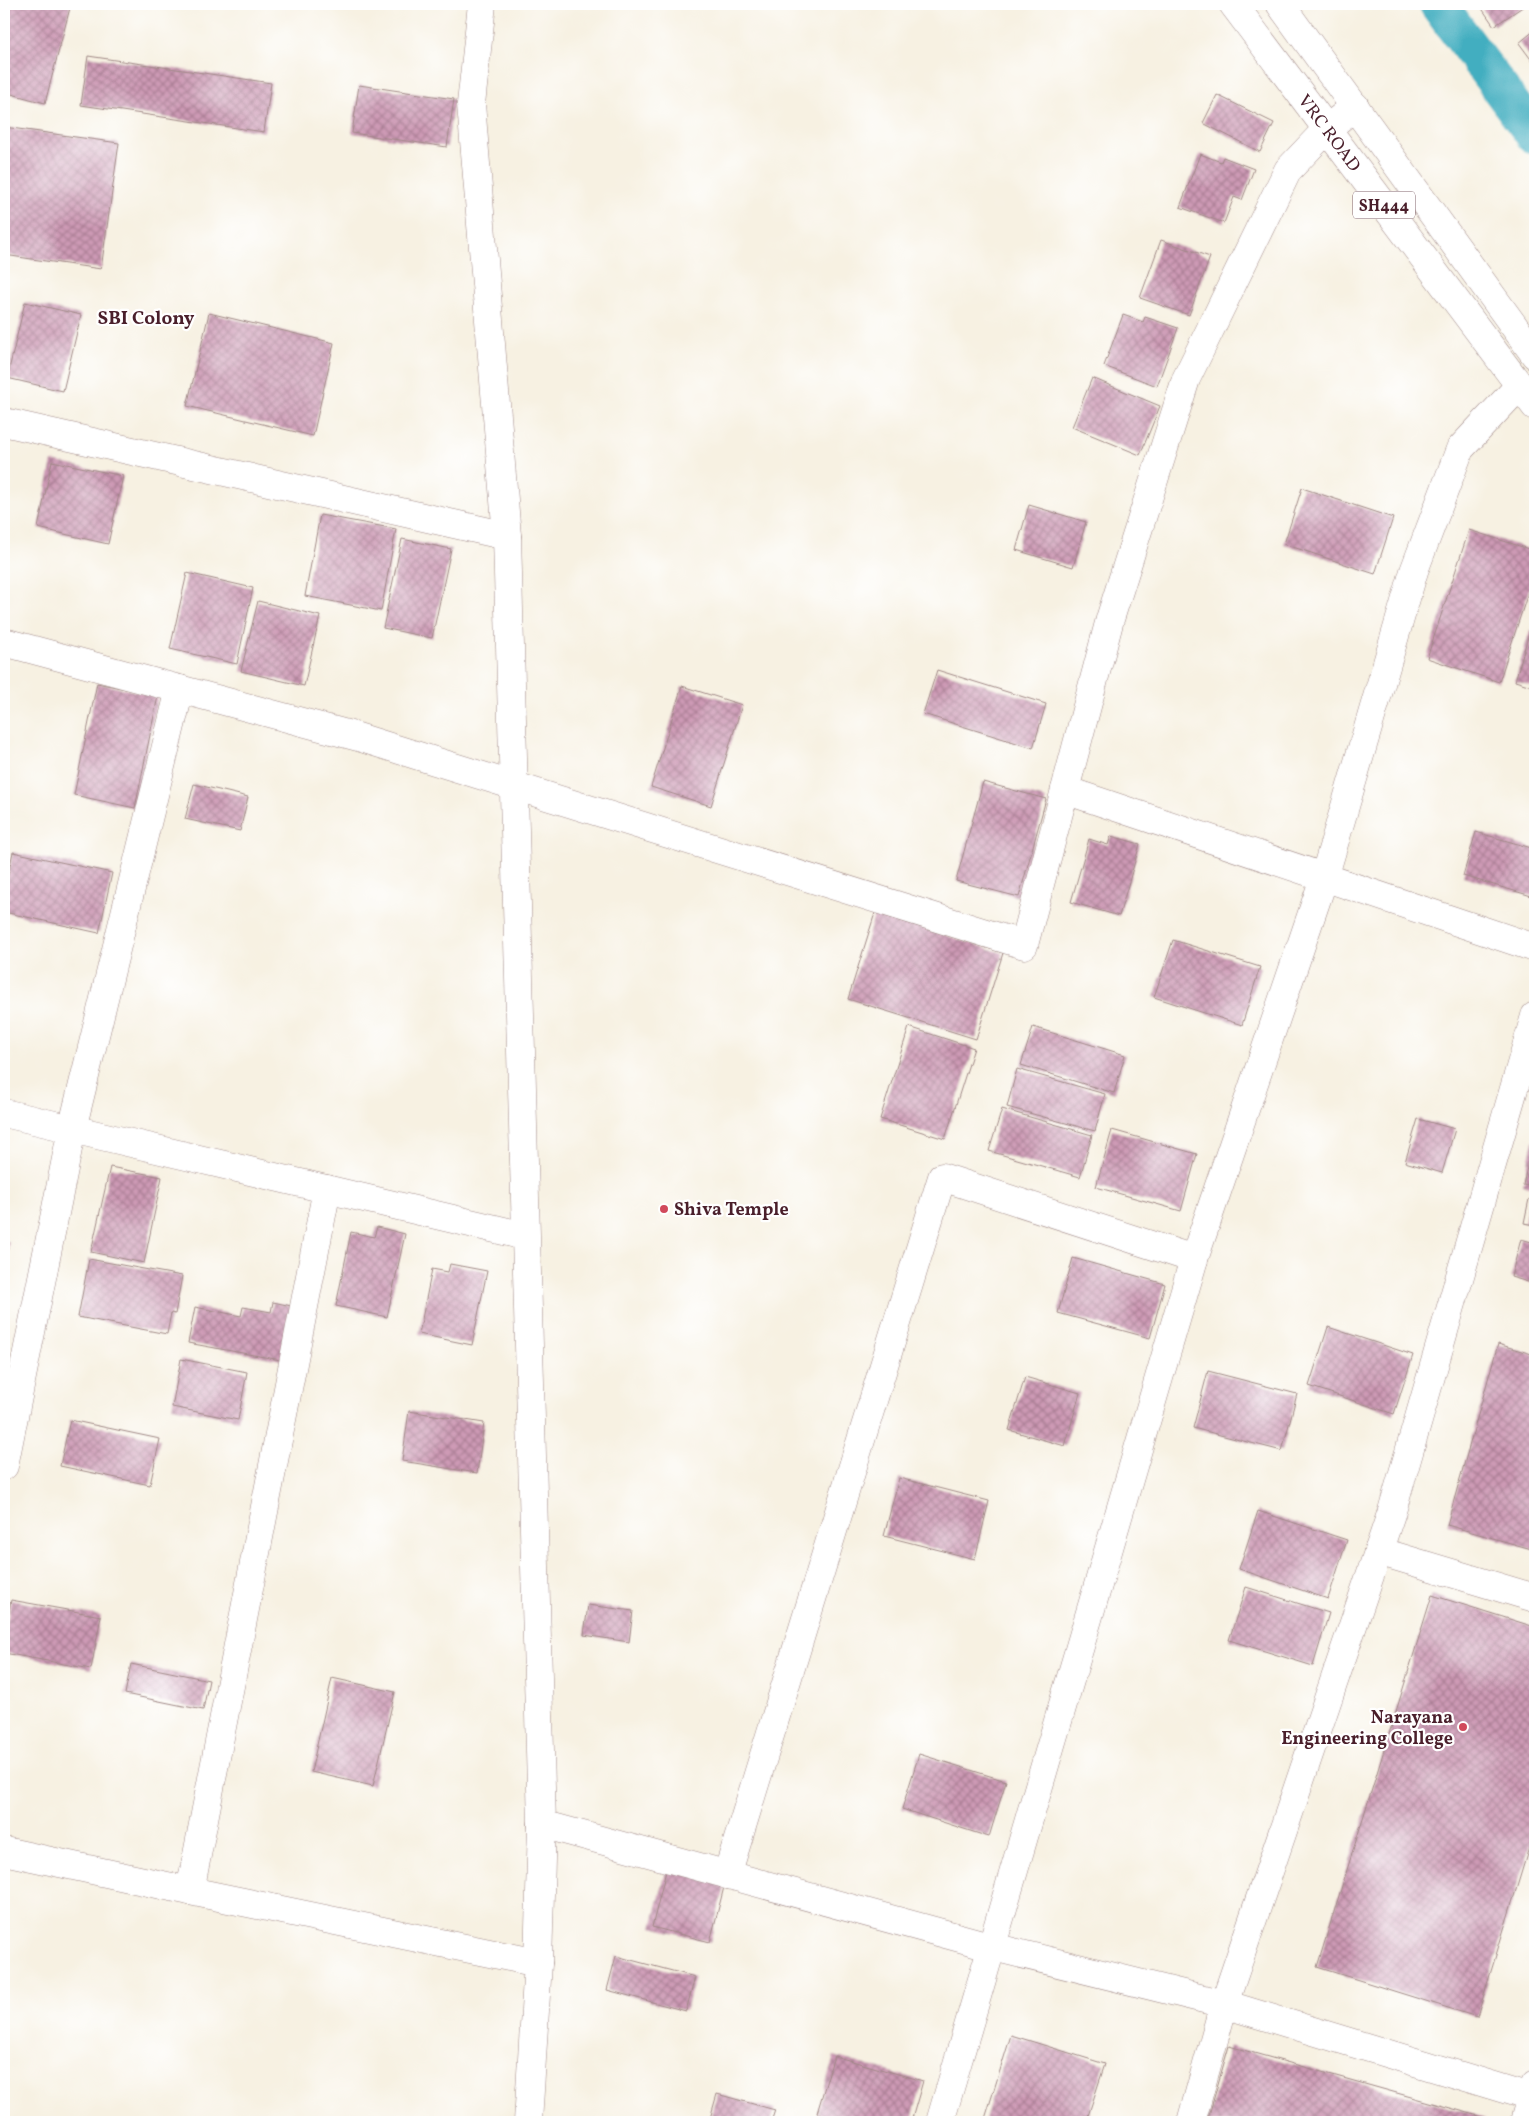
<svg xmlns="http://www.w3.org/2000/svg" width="1539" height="2126" font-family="Vollkorn,serif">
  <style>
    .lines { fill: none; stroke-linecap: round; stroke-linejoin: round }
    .canal { stroke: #42aec0; stroke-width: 38 }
    .building { fill: url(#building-cross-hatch) }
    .street-casing { stroke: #a08886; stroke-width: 29 }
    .secondary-casing { stroke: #a08886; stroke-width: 29 }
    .primary-casing { stroke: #a08886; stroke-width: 29 }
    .street { stroke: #fff; stroke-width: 28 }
    .secondary { stroke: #fff; stroke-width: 28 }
    .primary { stroke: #fff; stroke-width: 28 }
    .poi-dot { fill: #d1495b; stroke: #fff; stroke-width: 2 }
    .labels { text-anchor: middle; stroke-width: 4.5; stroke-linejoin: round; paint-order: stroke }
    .shield { fill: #fff; stroke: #80626b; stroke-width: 1 }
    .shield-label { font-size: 16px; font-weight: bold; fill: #4a1f2b }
    .street-label { font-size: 18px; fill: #4a1f2b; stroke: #fff }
    .poi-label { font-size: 18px; font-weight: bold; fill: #4a1f2b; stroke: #fff; text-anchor: start }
    .neighbourhood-label { font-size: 19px; font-weight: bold; fill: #4a1f2b; stroke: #fff }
  </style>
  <defs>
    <pattern id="building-cross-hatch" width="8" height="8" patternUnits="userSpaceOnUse" patternTransform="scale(1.25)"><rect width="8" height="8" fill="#cd9ab5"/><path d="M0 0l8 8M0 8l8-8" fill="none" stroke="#a87d93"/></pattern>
  </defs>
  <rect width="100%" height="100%" fill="#fff"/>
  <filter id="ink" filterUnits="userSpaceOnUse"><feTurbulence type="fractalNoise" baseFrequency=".02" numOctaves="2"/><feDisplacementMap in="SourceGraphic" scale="10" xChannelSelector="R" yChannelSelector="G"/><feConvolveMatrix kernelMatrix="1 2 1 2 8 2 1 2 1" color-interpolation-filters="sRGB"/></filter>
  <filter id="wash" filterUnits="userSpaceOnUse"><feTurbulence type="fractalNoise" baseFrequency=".0096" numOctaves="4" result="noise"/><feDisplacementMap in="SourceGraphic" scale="20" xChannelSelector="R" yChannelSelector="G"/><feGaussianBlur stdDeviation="1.12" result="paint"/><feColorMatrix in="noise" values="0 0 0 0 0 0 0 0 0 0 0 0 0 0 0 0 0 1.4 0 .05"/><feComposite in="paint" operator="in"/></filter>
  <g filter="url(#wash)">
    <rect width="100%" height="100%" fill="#f7f1e2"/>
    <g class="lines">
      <polyline class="canal" points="1438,4 1535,136"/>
    </g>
    <g id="blocks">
      <g class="building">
        <polygon points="4,4 71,4 45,103 4,92"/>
        <polygon points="1485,4 1527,4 1494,26 1481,7"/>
        <polygon points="1535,30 1535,60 1533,62 1519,43"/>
        <polygon points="88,56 271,83 264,132 81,105"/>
        <polygon points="359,85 454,99 447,147 352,133"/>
        <polygon points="1217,95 1274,123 1260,152 1203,123"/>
        <polygon points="4,127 119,143 101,269 4,255"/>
        <polygon points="1200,154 1221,162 1223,157 1254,169 1242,200 1234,197 1224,223 1180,207"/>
        <polygon points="1161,240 1210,257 1189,315 1140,298"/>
        <polygon points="25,302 81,315 63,391 7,378"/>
        <polygon points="209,313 334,343 313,436 187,406"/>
        <polygon points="1123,315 1143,322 1145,317 1178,328 1157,386 1104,366"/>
        <polygon points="1092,378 1160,406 1140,455 1072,427"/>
        <polygon points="52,461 123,476 108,544 38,528"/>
        <polygon points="1302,488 1393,518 1375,574 1284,544"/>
        <polygon points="1029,505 1086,522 1073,567 1016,550"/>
        <polygon points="320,515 396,529 381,611 305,596"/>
        <polygon points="1469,530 1535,551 1535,571 1499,682 1427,658"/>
        <polygon points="402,539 451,549 432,638 383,628"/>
        <polygon points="187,573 253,588 237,664 170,649"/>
        <polygon points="258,601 320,616 304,686 241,671"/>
        <polygon points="1530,630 1535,631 1535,687 1515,681"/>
        <polygon points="937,670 1046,704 1033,748 923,714"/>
        <polygon points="97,683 158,696 135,808 74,795"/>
        <polygon points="682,686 742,705 711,806 651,787"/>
        <polygon points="983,782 1046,799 1019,897 956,881"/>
        <polygon points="194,784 248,797 240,831 185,819"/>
        <polygon points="1476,832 1535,849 1535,897 1463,876"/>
        <polygon points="1111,836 1140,844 1119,916 1071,902 1089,839 1108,845"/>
        <polygon points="13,852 112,873 99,933 4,912 4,893"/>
        <polygon points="875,913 1003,953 976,1039 848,999"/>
        <polygon points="1173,940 1260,967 1242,1025 1154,997"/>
        <polygon points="909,1027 974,1048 945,1139 880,1119"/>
        <polygon points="1033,1027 1125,1055 1114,1093 1021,1065"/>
        <polygon points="1017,1069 1105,1094 1095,1131 1007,1107"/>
        <polygon points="1002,1109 1092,1135 1080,1177 989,1151"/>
        <polygon points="1418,1119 1455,1129 1442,1173 1405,1162"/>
        <polygon points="1112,1130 1197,1154 1181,1211 1096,1187"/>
        <polygon points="1533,1141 1535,1141 1535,1187 1523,1185"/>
        <polygon points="110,1167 162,1177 144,1263 91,1252"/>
        <polygon points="1529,1199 1535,1201 1535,1225 1524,1223"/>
        <polygon points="377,1227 405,1234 387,1317 336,1306 351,1232 374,1237"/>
        <polygon points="1521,1239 1535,1243 1535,1284 1511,1277"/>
        <polygon points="4,1241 9,1242 5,1264 4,1263"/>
        <polygon points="1073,1258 1165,1284 1150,1338 1058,1313"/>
        <polygon points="89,1259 182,1276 175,1314 171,1313 167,1334 78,1317"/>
        <polygon points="450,1264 487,1271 472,1345 419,1334 432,1269 448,1272"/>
        <polygon points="273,1302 296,1307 286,1361 188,1343 195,1307 241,1316 243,1307 271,1312"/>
        <polygon points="1328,1327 1413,1355 1394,1414 1309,1386"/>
        <polygon points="1498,1344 1535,1355 1535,1550 1447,1525"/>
        <polygon points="181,1359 247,1372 238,1420 172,1407"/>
        <polygon points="1208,1371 1297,1394 1282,1451 1193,1428"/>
        <polygon points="1025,1377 1080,1393 1065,1446 1009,1430"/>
        <polygon points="409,1411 484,1423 477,1473 402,1461"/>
        <polygon points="70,1420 160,1439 150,1485 60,1466"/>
        <polygon points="899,1478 989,1501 975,1559 884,1536"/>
        <polygon points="1258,1511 1347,1540 1328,1599 1239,1569"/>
        <polygon points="1246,1587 1329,1613 1313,1666 1229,1640"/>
        <polygon points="1432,1595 1535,1627 1535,1828 1477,2017 1317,1967"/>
        <polygon points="11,1600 101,1616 91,1669 4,1653 4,1638"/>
        <polygon points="588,1605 633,1611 629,1642 584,1635"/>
        <polygon points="131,1664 209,1680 203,1710 125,1694"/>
        <polygon points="332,1678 395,1692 373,1786 311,1772"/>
        <polygon points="919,1754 1006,1781 989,1837 902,1809"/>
        <polygon points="667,1867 725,1883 710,1942 652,1927"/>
        <polygon points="616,1956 695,1977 686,2011 607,1990"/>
        <polygon points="1011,2035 1105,2064 1086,2122 984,2122"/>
        <polygon points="1229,2046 1486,2118 1485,2122 1207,2122"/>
        <polygon points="834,2056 923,2081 911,2122 849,2122 817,2113"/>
        <polygon points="717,2094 775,2110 771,2122 709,2122"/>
      </g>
    </g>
  </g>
  <g filter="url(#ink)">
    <use href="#blocks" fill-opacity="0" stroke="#a08886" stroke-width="1"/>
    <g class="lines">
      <defs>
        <g id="street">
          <polyline points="4,422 507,536"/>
          <polyline points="4,642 358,737 1024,945 1110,619 1186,379 1288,170 1327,129 1355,106"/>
          <polyline points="1065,790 1535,948"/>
          <polyline points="4,1113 525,1236"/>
          <polyline points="4,1466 72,1129 180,689"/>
          <polyline points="1378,1551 1535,1598"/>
          <polyline points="542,1824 993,1947 1224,2004 1392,1511 1535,1016"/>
          <polyline points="4,1851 190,1891 538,1963"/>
          <polyline points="727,1875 942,1177 1194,1259"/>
          <polyline points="190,1891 327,1189"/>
          <polyline points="940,2122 1194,1259 1324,878 1414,571 1460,449 1520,385"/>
          <polyline points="1191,2122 1224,2004 1531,2097 1535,2085"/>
          <polyline points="1524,2122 1531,2097"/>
        </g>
        <polyline id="secondary" points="482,4 471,104 507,536 542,1824 538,1963 528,2122"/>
        <g id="primary">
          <path id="s1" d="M1233 4 1535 406"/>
          <polyline points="1280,4 1535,355"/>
        </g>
      </defs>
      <use href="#street" class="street-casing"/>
      <use href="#secondary" class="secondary-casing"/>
      <use href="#primary" class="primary-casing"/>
      <use href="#street" class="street"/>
      <use href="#secondary" class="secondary"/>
      <use href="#primary" class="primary"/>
    </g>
  </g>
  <g class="poi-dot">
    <circle cx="664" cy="1209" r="5"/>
    <circle cx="1463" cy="1727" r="5"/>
  </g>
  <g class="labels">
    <rect class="shield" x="1353" y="191.5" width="62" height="27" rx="4"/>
    <g class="shield-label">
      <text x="1384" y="211">SH444</text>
    </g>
    <g class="street-label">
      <text dy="6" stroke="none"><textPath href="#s1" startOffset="161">VRC ROAD</textPath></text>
    </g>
    <g class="poi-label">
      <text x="674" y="1215">Shiva Temple</text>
      <text x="1453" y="1723" text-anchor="end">Narayana<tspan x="1453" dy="21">Engineering College</tspan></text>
    </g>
    <g class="neighbourhood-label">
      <text x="146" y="324">SBI Colony</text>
    </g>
  </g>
  <rect width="1539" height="2126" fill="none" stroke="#fff" stroke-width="20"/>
</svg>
